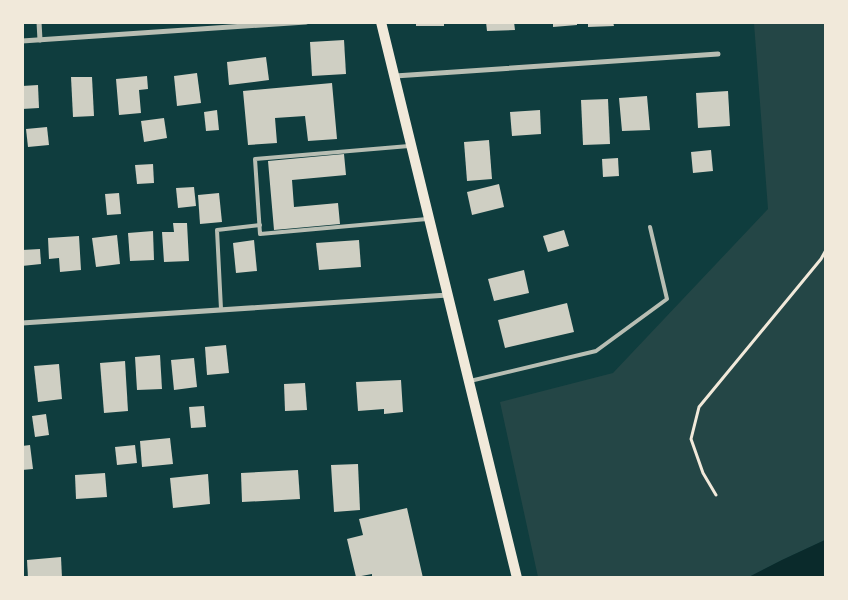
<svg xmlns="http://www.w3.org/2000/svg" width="848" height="600" font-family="'Roboto Condensed',sans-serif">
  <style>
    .green { fill: #244646 }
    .water { fill: #0a2a2b }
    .building { fill: #cfcfc3 }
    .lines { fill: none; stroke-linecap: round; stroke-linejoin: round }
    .path { stroke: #f1e9da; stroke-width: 3 }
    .service { stroke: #b8beb3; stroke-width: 4 }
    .minor { stroke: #b8beb3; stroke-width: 5 }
    .secondary { stroke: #f1e9da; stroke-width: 10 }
  </style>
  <rect width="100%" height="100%" fill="#0f3d3e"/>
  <polygon class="green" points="754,23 825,23 825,540 782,560 749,577 538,577 500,402 613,373 768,209"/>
  <polygon class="water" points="825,540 825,577 749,577 782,560"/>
  <g class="building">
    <rect x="416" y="22" width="28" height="4"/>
    <polygon points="486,22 514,22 515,30 487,31"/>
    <polygon points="553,22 577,22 577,25 553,27"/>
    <polygon points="588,22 613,22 614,26 588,27"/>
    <polygon points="344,40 346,74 312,76 310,42"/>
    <polygon points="266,57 269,80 229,85 227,62"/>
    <polygon points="197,73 201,103 177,106 174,76"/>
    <polygon points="147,76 148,89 139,90 141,113 119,115 116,79"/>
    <polygon points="71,77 92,77 94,116 73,117"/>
    <polygon points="332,83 337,139 308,141 305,116 275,118 277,143 248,145 243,91"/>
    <polygon points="38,85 39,108 22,109 22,86"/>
    <polygon points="728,91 730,126 698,128 696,93"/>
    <polygon points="647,96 650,130 622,131 619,98"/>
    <polygon points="608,99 610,144 583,145 581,100"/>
    <polygon points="217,110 219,130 206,131 204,112"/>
    <polygon points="540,110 541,134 512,136 510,112"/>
    <polygon points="164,118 167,138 144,142 141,121"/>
    <polygon points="47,127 49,145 28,147 26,129"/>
    <polygon points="489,140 492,179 467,181 464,142"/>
    <polygon points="711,150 713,171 693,173 691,152"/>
    <polygon points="344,154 346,175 292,180 294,207 338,203 340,224 274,230 268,161"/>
    <polygon points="618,158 619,176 603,177 602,159"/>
    <polygon points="153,164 154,183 137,184 135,165"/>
    <polygon points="499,184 504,207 472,215 467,192"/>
    <polygon points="194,187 196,206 178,208 176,188"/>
    <polygon points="119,193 121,214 107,215 105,194"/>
    <polygon points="219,193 222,222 200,224 198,195"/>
    <polygon points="173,223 187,223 189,261 164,262 162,232 174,232"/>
    <polygon points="564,230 569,246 548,252 543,236"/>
    <polygon points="153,231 154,260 130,261 128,233"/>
    <polygon points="117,235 120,264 96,267 92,238"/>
    <polygon points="79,236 81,270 60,272 59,258 49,259 48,238"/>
    <polygon points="254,240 257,271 236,273 233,243"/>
    <polygon points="359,240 361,267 319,270 316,243"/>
    <polygon points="40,249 41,264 22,266 22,250"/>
    <polygon points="524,270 529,293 494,301 488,279"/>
    <polygon points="567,303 574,332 505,348 498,320"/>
    <polygon points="226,345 229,373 207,375 205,347"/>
    <polygon points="160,355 162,389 137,390 135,357"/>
    <polygon points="194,358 197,387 174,390 171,360"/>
    <polygon points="125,361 128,411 104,413 100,363"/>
    <polygon points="59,364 62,399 38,402 34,366"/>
    <polygon points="401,380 403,412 384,414 384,409 358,411 356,382"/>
    <polygon points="305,383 307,410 285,411 284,384"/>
    <polygon points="204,406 206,427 191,428 189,407"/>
    <polygon points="46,414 49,435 35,437 32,416"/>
    <polygon points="170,438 173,464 142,467 140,441"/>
    <polygon points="30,445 33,469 22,470 22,446"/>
    <polygon points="135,445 137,463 117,465 115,447"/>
    <polygon points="358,464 360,510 334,512 331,465"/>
    <polygon points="298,470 300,499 242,502 241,473"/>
    <polygon points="105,473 107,497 76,499 75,475"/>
    <polygon points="208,474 210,504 173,508 170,478"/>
    <polygon points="407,508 423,578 372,578 372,574 356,577 347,539 363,535 359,519"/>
    <polygon points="61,557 62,578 28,578 27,560"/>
  </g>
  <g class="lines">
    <polyline class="path" points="716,495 703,473 691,439 699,407 821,259 826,250"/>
    <g class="service">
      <polyline points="409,146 255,159 260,234 427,219"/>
      <polyline points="221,309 217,230 260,225"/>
      <polyline points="470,381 596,351 667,299 650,227"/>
    </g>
    <g class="minor">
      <polyline points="39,22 40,40"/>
      <polyline points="22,41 306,22"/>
      <polyline points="395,76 718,54"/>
      <polyline points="22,323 448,295"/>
    </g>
    <polyline class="secondary" points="381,22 517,578"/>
  </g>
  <rect width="848" height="600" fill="none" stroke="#f1e9da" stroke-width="48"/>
</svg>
